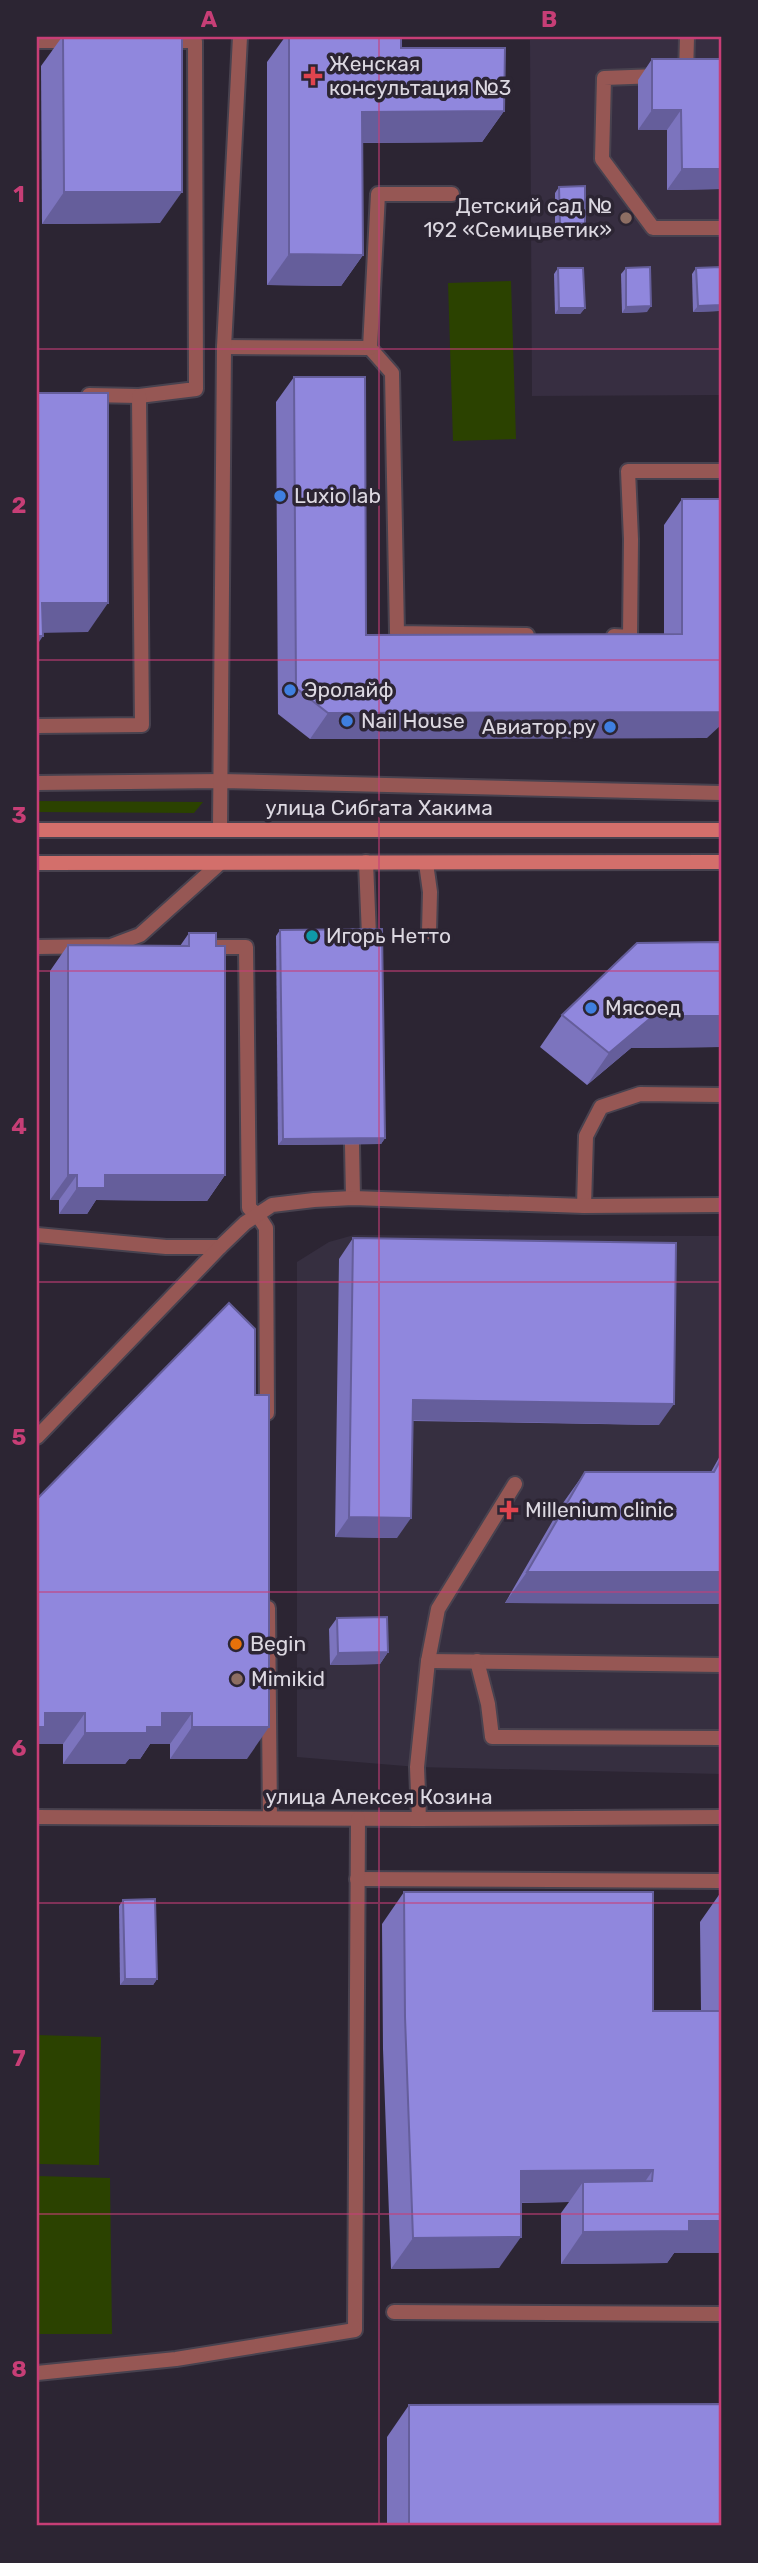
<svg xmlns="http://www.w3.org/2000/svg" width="758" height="2563" font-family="Rubik,sans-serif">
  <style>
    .built { fill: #372e41 }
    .medical { fill: #362f40 }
    .green { fill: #2b4200 }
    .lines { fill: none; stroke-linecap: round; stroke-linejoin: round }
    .lane-casing { stroke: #48424f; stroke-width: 18 }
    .street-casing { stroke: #48424f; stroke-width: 18 }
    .secondary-casing { stroke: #48424f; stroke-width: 18 }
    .lane { stroke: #965754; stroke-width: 14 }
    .street { stroke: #965754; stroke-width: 14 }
    .secondary { stroke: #d36f6b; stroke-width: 14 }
    .wall { fill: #7c74be }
    .shaded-wall { fill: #655e9b }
    .building { fill: #9087dd; stroke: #655e9b; stroke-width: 2 }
    .grid { fill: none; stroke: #c73e76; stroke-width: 2; stroke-opacity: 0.55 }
    .health-dot { fill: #e0444e; stroke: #2c2533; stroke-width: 2.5 }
    .education-dot { fill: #8d6e63; stroke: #2c2533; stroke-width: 2.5 }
    .shop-dot { fill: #3f7fe0; stroke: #2c2533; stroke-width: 2.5 }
    .culture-dot { fill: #0f9aa8; stroke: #2c2533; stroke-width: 2.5 }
    .food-dot { fill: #e8710a; stroke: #2c2533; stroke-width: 2.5 }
    .labels { text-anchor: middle; stroke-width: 7; stroke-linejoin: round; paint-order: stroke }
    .poi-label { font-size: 21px; fill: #dcd8e1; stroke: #2c2533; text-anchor: start }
    .street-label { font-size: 21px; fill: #dcd8e1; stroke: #2c2533 }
    .neatline { fill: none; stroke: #c73e76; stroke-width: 2.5 }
    .grid-label { font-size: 23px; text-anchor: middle; font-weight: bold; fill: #c73e76 }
  </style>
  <rect width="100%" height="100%" fill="#2c2533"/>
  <polygon class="built" points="721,39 721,395 532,396 530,40"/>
  <polygon class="medical" points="354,1235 721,1236 721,1774 417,1767 297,1757 297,1262 329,1242"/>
  <g class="green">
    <polygon points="511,281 516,439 453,441 448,283"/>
    <polygon points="37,801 203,802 194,813 37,812"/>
    <polygon points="37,2035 101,2037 99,2165 37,2164"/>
    <polygon points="37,2176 110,2178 112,2334 37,2334"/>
  </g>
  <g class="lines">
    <defs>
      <g id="lane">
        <polyline points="37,41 77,41"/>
        <polyline points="686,75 687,37"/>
        <polyline points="658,76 604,78 602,159 653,228 721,228"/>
        <polyline points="224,347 370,348 392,373 397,633 527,635"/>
        <polyline points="370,348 378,194 452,194"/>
        <polyline points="89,395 139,396 196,389 195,41 164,41"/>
        <polyline points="614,636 630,637 631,539 628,471 721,471"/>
        <polyline points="37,726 142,725 139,396"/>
        <polyline points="37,783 221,781 721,793"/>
        <polyline points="220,829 224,347 240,37"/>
        <polyline points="366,862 369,936"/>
        <polyline points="426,863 430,892 429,932"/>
        <polyline points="37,947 111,946 140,935 220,863"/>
        <polyline points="206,947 246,947 249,1208 257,1214 266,1228 267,1413"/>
        <polyline points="352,1144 353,1198"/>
        <polyline points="584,1206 586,1136 601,1107 640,1094 721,1095"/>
        <polyline points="37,1235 166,1247 220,1247"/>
        <polyline points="37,1437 220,1247 245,1223 272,1205 314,1200 353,1198 584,1206 721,1205"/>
        <polyline points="268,1608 270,1818"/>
        <polyline points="428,1661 721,1665"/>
        <polyline points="477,1661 488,1704 492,1737 721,1738"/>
        <polyline points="419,1819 417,1767 428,1661 438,1609 515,1484"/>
        <polyline points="357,1879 721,1881"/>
        <polyline points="394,2312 721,2314"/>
      </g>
      <g id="street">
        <polyline points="37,1817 419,1819 721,1817"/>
        <polyline points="37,2373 176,2359 355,2330 358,1819"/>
      </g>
      <g id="secondary">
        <polyline points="37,830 721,830"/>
        <polyline points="37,863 721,862"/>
      </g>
    </defs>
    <use href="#lane" class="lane-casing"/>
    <use href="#street" class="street-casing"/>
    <use href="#secondary" class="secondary-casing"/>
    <use href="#lane" class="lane"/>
    <use href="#street" class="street"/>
    <use href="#secondary" class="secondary"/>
  </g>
  <g class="wall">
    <polygon points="62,37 182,37 160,223 42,224 41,66"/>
    <polygon points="285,37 401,37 401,48 504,111 482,142 362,143 363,255 341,286 267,285 267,62"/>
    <polygon points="652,59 721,59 721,189 667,190 667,130 638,130 638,80"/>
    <polygon points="559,187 581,229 555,230 555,193"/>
    <polygon points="558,268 585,308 580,314 555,314 554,274"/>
    <polygon points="626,268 647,312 622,313 621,274"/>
    <polygon points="696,268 719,311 693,312 692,274"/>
    <polygon points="294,377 366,635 664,634 664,525 682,499 707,738 310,739 278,714 276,402"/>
    <polygon points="280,930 385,1138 381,1144 278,1145 276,936"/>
    <polygon points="189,933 225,1175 207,1201 96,1200 87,1214 59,1214 59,1200 50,1200 50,971 68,945 180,946"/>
    <polygon points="721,942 721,1047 631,1048 587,1085 540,1047 562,1015"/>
    <polygon points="353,1238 659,1425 413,1421 397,1538 335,1537 339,1259"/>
    <polygon points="721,1454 721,1604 505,1603 563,1503 585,1472 711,1472"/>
    <polygon points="37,1499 247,1759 170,1759 170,1744 150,1744 140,1759 129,1759 125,1764 63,1764 63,1744 37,1744"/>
    <polygon points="337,1618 388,1652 380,1664 330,1665 329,1629"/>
    <polygon points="404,1892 653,2011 701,2011 700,1922 721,1892 721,2253 674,2253 667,2263 561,2264 561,2213 569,2202 521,2203 499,2268 391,2269 383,2049 382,1924"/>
    <polygon points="123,1900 157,1979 153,1985 120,1985 119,1906"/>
    <polygon points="409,2405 721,2526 387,2526 387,2437"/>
  </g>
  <g class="shaded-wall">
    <polygon points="652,110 681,110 667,130 638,130"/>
    <polygon points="504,111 482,142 340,143 362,112"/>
    <polygon points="682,169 721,169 721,189 667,190"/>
    <polygon points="64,192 182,192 160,223 42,224"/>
    <polygon points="585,223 581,229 555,230 560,224"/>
    <polygon points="289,254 363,255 341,286 267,285"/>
    <polygon points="721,305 721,308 719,311 693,312 698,306"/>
    <polygon points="651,306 647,312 622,313 626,307"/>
    <polygon points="559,308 585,308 580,314 555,314"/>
    <polygon points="42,603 108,603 88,632 37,633"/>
    <polygon points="37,636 43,636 37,645"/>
    <polygon points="721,712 721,725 707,738 310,739 328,713"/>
    <polygon points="653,1016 721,1016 721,1047 631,1048 587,1085 609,1053"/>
    <polygon points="385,1138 381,1144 278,1145 283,1139"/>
    <polygon points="68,1175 77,1175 59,1200 50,1200"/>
    <polygon points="105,1175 225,1175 207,1201 96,1200 87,1214 59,1214 77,1188"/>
    <polygon points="413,1400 674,1404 659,1425 399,1420"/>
    <polygon points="349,1517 411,1518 397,1538 335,1537"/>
    <polygon points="527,1572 721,1572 721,1604 505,1603"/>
    <polygon points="388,1652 380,1664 330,1665 338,1653"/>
    <polygon points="45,1713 85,1713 63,1744 37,1744 37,1725"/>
    <polygon points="162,1713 192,1713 170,1744 150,1744 140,1759 129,1759 125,1764 63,1764 85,1733 147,1727"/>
    <polygon points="192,1727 269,1727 247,1759 170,1759"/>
    <polygon points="125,1979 157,1979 153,1985 120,1985"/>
    <polygon points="653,2170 631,2202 583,2182 569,2202 499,2203 521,2171"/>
    <polygon points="689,2221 721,2221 721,2253 674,2253 667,2263 561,2264 583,2232"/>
    <polygon points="521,2237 499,2268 391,2269 413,2238"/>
  </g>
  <g class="building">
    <polygon points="63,37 182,37 182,192 64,192"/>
    <polygon points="289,37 401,37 401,48 505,48 504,111 362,112 363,255 289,254"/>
    <polygon points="652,59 721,59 721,169 682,169 681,110 652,110"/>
    <polygon points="585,186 585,223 560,224 559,187"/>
    <polygon points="650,267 651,306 626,307 626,268"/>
    <polygon points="721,267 721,305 698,306 696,268"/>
    <polygon points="558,268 583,268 585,308 559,308"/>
    <polygon points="294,377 365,377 366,635 682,634 682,499 721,499 721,712 328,713 296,688"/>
    <polygon points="37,393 108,393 108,603 42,603 43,636 37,636"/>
    <polygon points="382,929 385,1138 283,1139 280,930"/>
    <polygon points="189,933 216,933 216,946 225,946 225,1175 105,1175 105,1188 77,1188 77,1175 68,1175 68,945 189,946"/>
    <polygon points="721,942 721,1016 653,1016 609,1053 562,1015 637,943"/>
    <polygon points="353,1238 676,1243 674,1404 413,1400 411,1518 349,1517"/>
    <polygon points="229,1303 255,1329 255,1395 269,1395 269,1727 192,1727 192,1713 162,1713 162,1727 147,1727 147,1733 85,1733 85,1713 45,1713 45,1727 37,1727 37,1499"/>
    <polygon points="721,1459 721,1572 527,1572 585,1472 714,1472"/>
    <polygon points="387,1617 388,1652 338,1653 337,1618"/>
    <polygon points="404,1892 653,1892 653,2011 721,2011 721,2221 689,2221 689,2231 583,2232 583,2182 652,2181 653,2170 521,2171 521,2237 413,2238 405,2017"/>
    <polygon points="155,1899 157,1979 125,1979 123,1900"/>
    <polygon points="721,2404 721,2526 409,2526 409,2405"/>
  </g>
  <path class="grid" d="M379 37V2526M37 349H721M37 660H721M37 971H721M37 1282H721M37 1592H721M37 1903H721M37 2214H721"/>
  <g class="health-dot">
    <path d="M309.5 65.5h7v7h7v7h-7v7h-7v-7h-7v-7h7z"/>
    <path d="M505.5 1499.5h7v7h7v7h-7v7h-7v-7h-7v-7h7z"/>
  </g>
  <g class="education-dot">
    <circle cx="626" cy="218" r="7"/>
    <circle cx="237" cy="1679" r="7"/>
  </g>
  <g class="shop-dot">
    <circle cx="280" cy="496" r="7"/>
    <circle cx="290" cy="690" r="7"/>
    <circle cx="347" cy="721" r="7"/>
    <circle cx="610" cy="727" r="7"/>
    <circle cx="591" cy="1008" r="7"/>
  </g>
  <circle class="culture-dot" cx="312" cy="936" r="7"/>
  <circle class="food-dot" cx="236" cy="1644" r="7"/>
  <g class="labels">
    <g class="poi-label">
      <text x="329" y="71">Женская<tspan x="329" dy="24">консультация №3</tspan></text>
      <text x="612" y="213" text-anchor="end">Детский сад №<tspan x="612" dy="24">192 «Семицветик»</tspan></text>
      <text x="294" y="503">Luxio lab</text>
      <text x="304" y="697">Эролайф</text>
      <text x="361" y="728">Nail House</text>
      <text x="596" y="734" text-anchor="end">Авиатор.ру</text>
      <text x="326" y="943">Игорь Нетто</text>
      <text x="605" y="1015">Мясоед</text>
      <text x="525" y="1517">Millenium clinic</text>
      <text x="250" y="1651">Begin</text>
      <text x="251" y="1686">Mimikid</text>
    </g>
    <g class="street-label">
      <text x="379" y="815">улица Сибгата Хакима</text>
      <text x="379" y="1804">улица Алексея Козина</text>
    </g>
  </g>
  <rect width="758" height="2563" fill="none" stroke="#2c2533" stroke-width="77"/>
  <rect x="38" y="38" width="682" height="2486" class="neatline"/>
  <g class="grid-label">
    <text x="209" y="27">A</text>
    <text x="549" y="27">B</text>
    <text x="19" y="202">1</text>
    <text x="19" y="513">2</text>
    <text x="19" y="823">3</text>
    <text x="19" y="1134">4</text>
    <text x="19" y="1445">5</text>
    <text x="19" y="1756">6</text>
    <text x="19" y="2066">7</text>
    <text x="19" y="2377">8</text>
  </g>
</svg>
